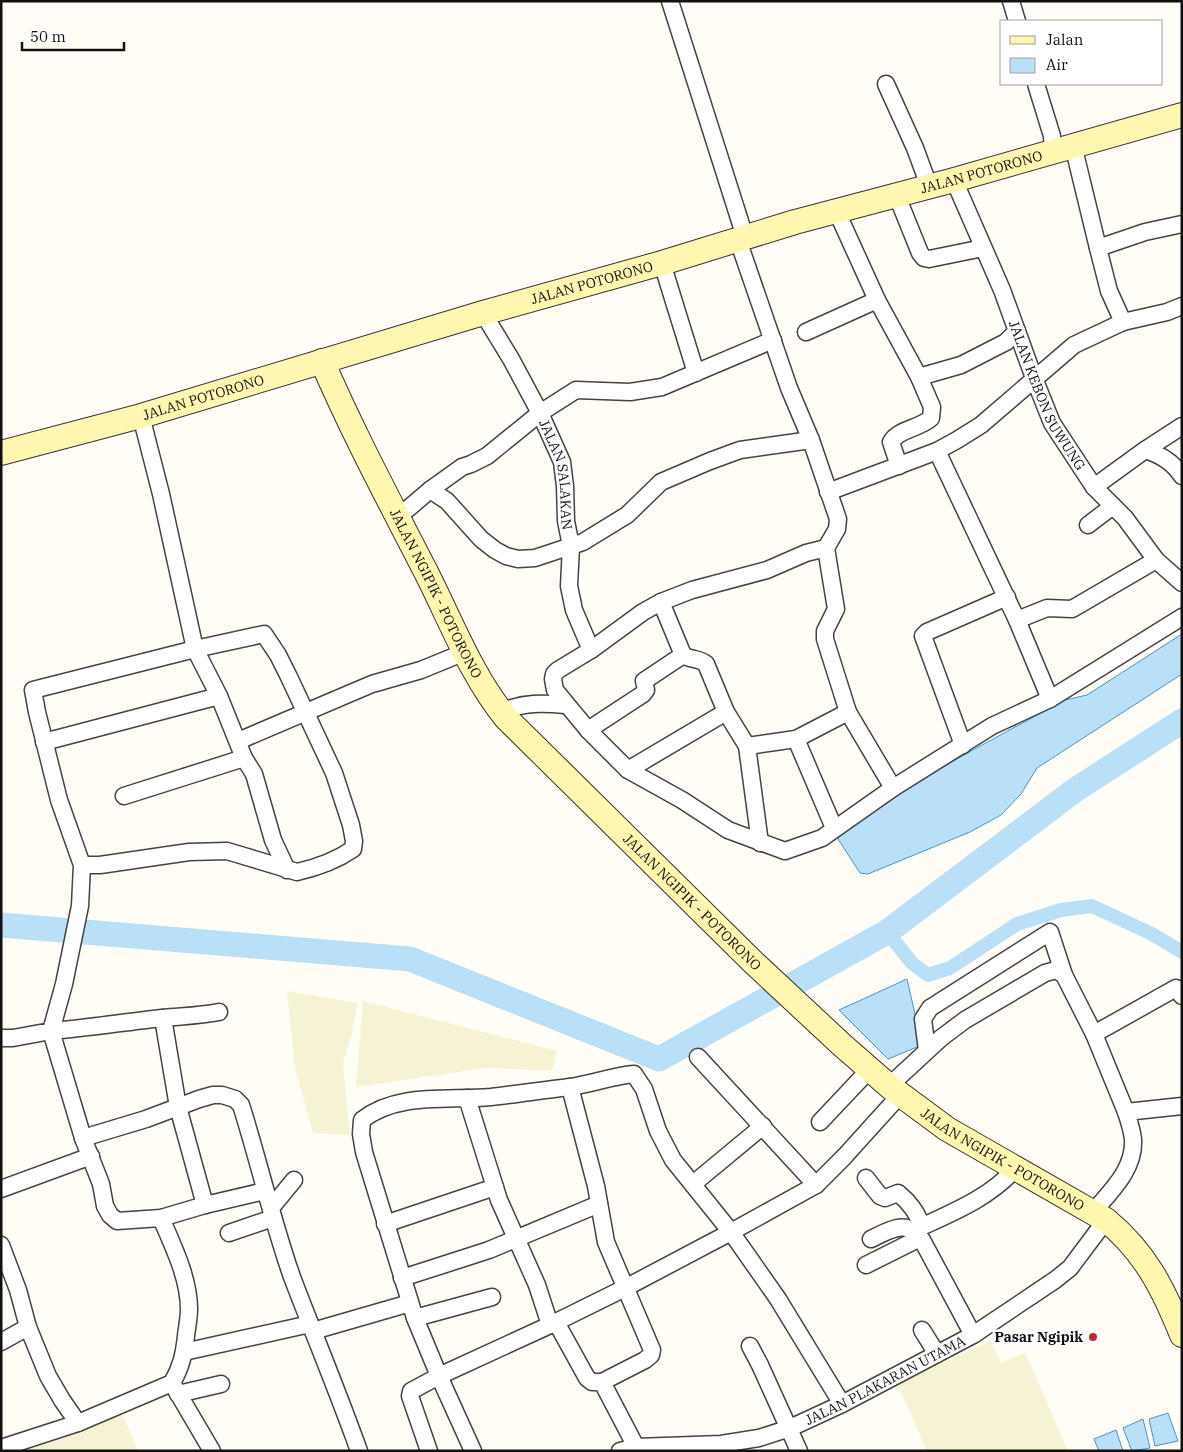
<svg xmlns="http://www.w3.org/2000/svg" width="1183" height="1452" font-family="'IBM Plex Serif',serif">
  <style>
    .farmland { fill: #f6f3d4 }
    .water { fill: #b9e0f7; stroke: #3f96cf }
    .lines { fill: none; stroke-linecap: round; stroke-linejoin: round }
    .canal { stroke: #b9e0f7; stroke-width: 14 }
    .river { stroke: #b9e0f7; stroke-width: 25 }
    .street-casing { stroke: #444; stroke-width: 19 }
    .secondary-casing { stroke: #333; stroke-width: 26 }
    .street { stroke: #fff; stroke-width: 16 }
    .secondary { stroke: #fff6b0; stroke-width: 24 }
    .poi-dot { fill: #c4262e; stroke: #fff; stroke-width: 2 }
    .labels { text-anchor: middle; stroke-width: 5; stroke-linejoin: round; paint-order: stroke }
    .street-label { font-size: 14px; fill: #111; stroke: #fff }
    .poi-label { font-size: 14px; font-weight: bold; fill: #111; stroke: #fff; text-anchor: end }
  </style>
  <rect width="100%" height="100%" fill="#fffdf5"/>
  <g class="farmland">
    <polygon points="287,991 358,1003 351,1037 343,1063 350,1135 313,1133 295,1068"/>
    <polygon points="363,1001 557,1051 552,1071 487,1068 356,1087"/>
    <polygon points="991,1341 1001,1363 1025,1352 1068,1451 927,1451 897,1383"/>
    <polygon points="122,1414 138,1451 21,1451 55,1435"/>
  </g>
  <g class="water">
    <path d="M1182 634V674L1037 768 1021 794 1001 815 970 832 868 874 860 873 838 839 839 834C909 782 988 742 1065 700L1087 695Z"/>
    <polygon points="907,979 922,1045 888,1059 839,1010"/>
    <polygon points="1168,1413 1178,1441 1155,1446 1149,1419"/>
    <polygon points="1143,1419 1150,1448 1132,1451 1123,1428"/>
    <polygon points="1116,1430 1123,1451 1099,1451 1094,1439"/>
  </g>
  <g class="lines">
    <polyline class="canal" points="887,932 912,963 928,975 950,968 1017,924 1061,910 1092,906 1152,934 1182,952"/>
    <polyline class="river" points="1,925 410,959 659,1059 887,932 1075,790 1182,721"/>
    <defs>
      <g id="street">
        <polyline points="670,1 745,237"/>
        <polyline points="1011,1 1017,21"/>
        <polyline points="886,84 915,148 929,186"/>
        <polyline points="1036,84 1052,136 1053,152"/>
        <polyline points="1073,145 1098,248 1145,232 1182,224"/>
        <path id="s1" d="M954 180 1002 290 1034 378 1052 423 1094 487 1125 518 1156 560 1182 583"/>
        <polyline points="897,196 920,253 924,258 929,259 983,248"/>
        <path d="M837 212 877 300 919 377 932 407 931 418C919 429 898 429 891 442L899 466"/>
        <polyline points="662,263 696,373"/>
        <path id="s2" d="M483 313 511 359 540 413 562 462 565 486 566 521 571 546 569 586 574 610 591 650"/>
        <polyline points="1123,322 1167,312 1182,306"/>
        <polyline points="806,332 877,300"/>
        <polyline points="919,377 961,365 1006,342 1017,331"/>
        <polyline points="141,416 161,494 195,649 219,696 244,758 254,774 273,840 287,870"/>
        <polyline points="811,440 838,519 837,529 826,548 806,553 767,570 692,590 661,602 643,612 591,650 558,670 554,674 553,679 555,690 588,730 628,770 682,800 728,830 785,851 822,838 893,788 992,726 1050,699 1182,617"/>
        <path d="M1145 450C1159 454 1173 462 1182 476"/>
        <polyline points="937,451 1017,620 1050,699"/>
        <polyline points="1094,487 1145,450 1182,426"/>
        <polyline points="430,490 462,467 471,464 487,456 540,413 576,390 630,392 662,387 773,340"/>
        <polyline points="828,492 937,451 957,440 981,425 1074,345 1123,322 1109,291 1098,248"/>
        <polyline points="397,518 430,490 447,501 481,539 495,550 506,556 518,559 535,558 583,542 627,515 661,482 710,461 740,450 811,440 789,388 738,240"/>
        <polyline points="1088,525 1113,506"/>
        <polyline points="826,548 836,609 825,631 825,639 848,712 893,788"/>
        <path d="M661 602 683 655C690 660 700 658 706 664L726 712 747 746 760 843"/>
        <polyline points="1017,620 1047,608 1072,609 1156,560"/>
        <path d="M501 712C523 702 543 703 566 705"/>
        <polyline points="588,730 643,694 646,690 644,681 683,655"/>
        <polyline points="796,739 834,828"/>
        <polyline points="238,741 372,684 421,670 465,652"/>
        <polyline points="44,742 219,696"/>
        <polyline points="963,745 923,636 927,632 1007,597"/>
        <polyline points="747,746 796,739 848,712"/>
        <polyline points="628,770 726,712"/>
        <polyline points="124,796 244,758"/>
        <path d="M219 1012C199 1016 181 1016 162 1018 125 1022 88 1028 51 1031L83 1138 101 1184 105 1206 110 1215 117 1221 161 1218 205 1205 265 1191"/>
        <polyline points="163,1018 178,1107 205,1205"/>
        <polyline points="1094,1034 1176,988 1182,996"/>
        <path d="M1 1038H13L51 1031 64 984 80 906 82 865 59 800 37 712 33 690 195 649 264 634 278 655 289 677 334 773 351 825 354 841 353 849C337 860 315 868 297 872L227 851 189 852 100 865H82"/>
        <polyline points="927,1050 923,1019 930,1008 1050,932 1064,975"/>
        <polyline points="698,1057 816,1185"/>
        <polyline points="889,1086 941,1038 965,1020 1045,973 1056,970 1064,975 1094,1034 1126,1112"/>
        <polyline points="570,1087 596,1186 606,1242 652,1350 651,1355 645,1360 602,1382"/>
        <polyline points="467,1098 499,1200 537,1285 550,1325"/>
        <polyline points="820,1122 870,1069"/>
        <path d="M83 1138 146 1119 199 1099 213 1095H222L235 1099 241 1105C259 1162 272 1220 292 1277 314 1335 338 1392 359 1451"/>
        <path d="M866 1178 880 1196 885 1198 898 1193C908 1201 919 1214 921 1227L916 1233"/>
        <polyline points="693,1184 763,1126"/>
        <polyline points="1,1189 91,1156"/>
        <polyline points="271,1208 294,1180"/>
        <path d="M1093 1212C1111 1191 1135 1169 1133 1139 1132 1130 1129 1121 1126 1112L1182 1106"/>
        <path d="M161 1218C173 1246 189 1278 189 1309 189 1318 187 1327 186 1336 184 1355 181 1367 172 1383"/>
        <polyline points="385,1224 495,1187"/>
        <path d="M921 1227C956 1211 990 1197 1016 1168"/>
        <polyline points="229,1233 273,1218"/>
        <path d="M871 1239C884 1233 900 1222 914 1231 917 1233 919 1237 922 1240L973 1335"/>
        <polyline points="1,1245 18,1290 28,1327 48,1376 62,1400 78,1423"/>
        <polyline points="866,1265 920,1238"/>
        <polyline points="402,1278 489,1250 599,1204"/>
        <polyline points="415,1318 492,1297"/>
        <polyline points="556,1322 587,1378 592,1382 602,1382 636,1447"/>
        <polyline points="922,1330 937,1354"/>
        <polyline points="313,1331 410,1303"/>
        <polyline points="1,1342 28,1327"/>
        <polyline points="750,1346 760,1365 799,1451"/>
        <polyline points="184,1352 310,1324"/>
        <polyline points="178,1394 221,1384"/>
        <polyline points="1,1448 78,1423 172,1383 212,1451"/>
        <polyline points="429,1451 410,1396 411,1391 439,1376 550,1325 625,1288 731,1232 816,1185 844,1157 900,1095"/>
        <path d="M473 1451 439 1376 415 1318 364 1152 361 1134 362 1120C397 1092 448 1101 491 1097 517 1094 544 1090 570 1087 592 1084 612 1076 634 1074L644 1089 658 1131 673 1160 731 1232 778 1299 842 1404"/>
        <path id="s3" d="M620 1451 636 1447 721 1444 759 1438 790 1428 842 1404 973 1335 1055 1280 1070 1268 1106 1220"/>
      </g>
      <g id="secondary">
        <path id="s4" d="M322 361C353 433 390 502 426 572 451 621 471 675 506 718L753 962 842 1045 889 1086 947 1129 1106 1220C1145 1252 1163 1288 1182 1335"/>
        <path id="s5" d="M1 453 141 416 483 313 662 263 795 222 954 180 1182 115"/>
      </g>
    </defs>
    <use href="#street" class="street-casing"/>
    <use href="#secondary" class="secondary-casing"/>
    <use href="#street" class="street"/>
    <use href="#secondary" class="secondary"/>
  </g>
  <circle class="poi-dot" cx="1093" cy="1337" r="5"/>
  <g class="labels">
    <g class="street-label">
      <text dy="5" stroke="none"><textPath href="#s5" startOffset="1020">JALAN POTORONO</textPath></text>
      <text dy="5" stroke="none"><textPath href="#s5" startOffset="615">JALAN POTORONO</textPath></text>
      <text dy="5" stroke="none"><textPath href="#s1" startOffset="235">JALAN KEBON SUWUNG</textPath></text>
      <text dy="5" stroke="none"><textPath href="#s5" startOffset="210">JALAN POTORONO</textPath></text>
      <text dy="5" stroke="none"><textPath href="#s2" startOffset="180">JALAN SALAKAN</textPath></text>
      <text dy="5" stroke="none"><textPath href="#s4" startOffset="259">JALAN NGIPIK - POTORONO</textPath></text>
      <text dy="5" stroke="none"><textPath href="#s4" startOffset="664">JALAN NGIPIK - POTORONO</textPath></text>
      <text dy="5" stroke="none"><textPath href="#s4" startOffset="1069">JALAN NGIPIK - POTORONO</textPath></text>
      <text dy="5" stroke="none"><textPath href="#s3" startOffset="279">JALAN PLAKARAN UTAMA</textPath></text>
    </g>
    <g class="poi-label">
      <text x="1083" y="1342">Pasar Ngipik</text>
    </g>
  </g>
  <rect width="1183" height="1452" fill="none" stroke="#111111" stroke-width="5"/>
  <rect x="1000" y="20" width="162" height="65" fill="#ffffff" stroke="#a0a0a0"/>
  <rect x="1010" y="36" width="25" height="8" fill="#fff6b0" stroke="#a0a0a0"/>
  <text x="1046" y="45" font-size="15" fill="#111111">Jalan</text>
  <rect x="1010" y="58" width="25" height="15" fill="#b9e0f7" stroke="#a0a0a0"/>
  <text x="1046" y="70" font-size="15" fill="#111111">Air</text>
  <path d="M22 42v8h102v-8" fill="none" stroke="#111111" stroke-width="2.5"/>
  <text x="30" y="42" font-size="15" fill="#111111" stroke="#ffffff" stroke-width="4" paint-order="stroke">50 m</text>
</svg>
